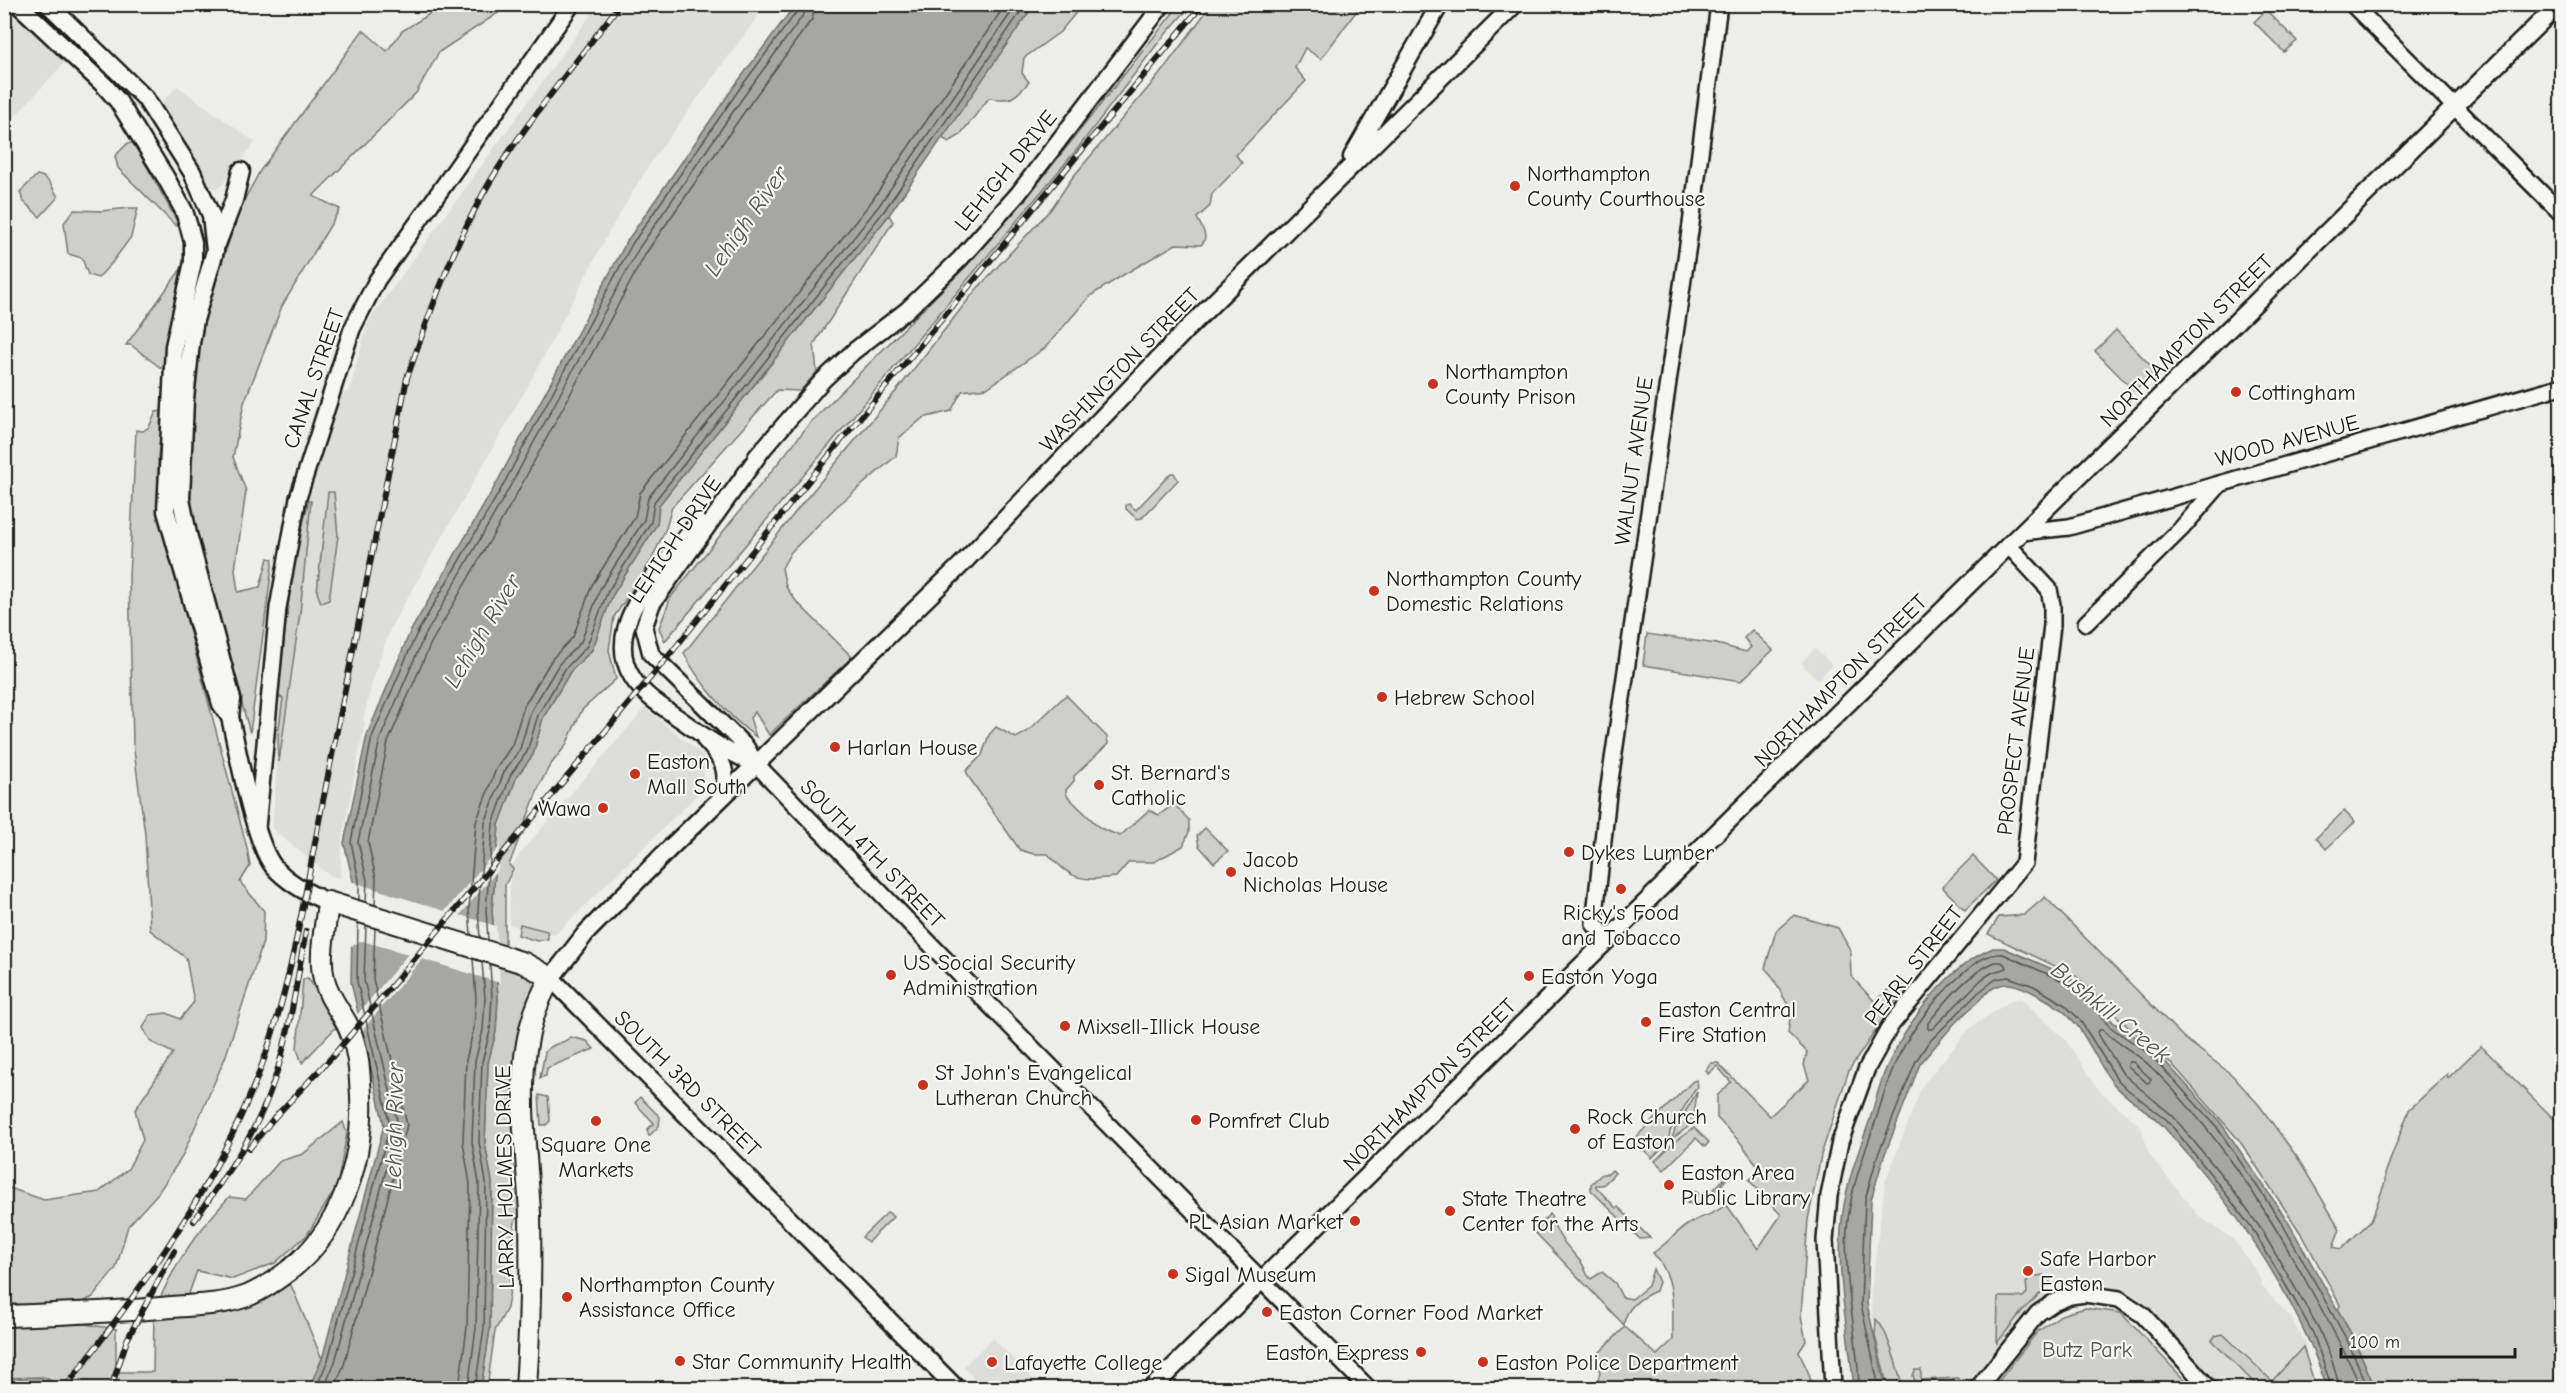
<svg xmlns="http://www.w3.org/2000/svg" width="2566" height="1393" font-family="'Comic Neue',sans-serif">
  <style>
    .built { fill: #ddddda }
    .green { fill: #cececb; stroke: #757574; stroke-width: 1.5 }
    .water { fill: #a6a6a3; stroke: #6f6f6d; stroke-width: 1.5 }
    .pier { fill: #edede9 }
    .lines { fill: none; stroke-linecap: round; stroke-linejoin: round }
    .shore { stroke: #535352; stroke-width: 1.5 }
    .secondary-casing { stroke: #1c1c1c; stroke-width: 20 }
    .primary-casing { stroke: #1c1c1c; stroke-width: 21 }
    .highway-casing { stroke: #1c1c1c; stroke-width: 24 }
    .secondary { stroke: #f6f6f2; stroke-width: 15 }
    .primary { stroke: #f6f6f2; stroke-width: 16 }
    .highway { stroke: #f6f6f2; stroke-width: 20 }
    .rail-casing { stroke: #1c1c1c; stroke-width: 6 }
    .rail { stroke: #f6f6f2; stroke-width: 4; stroke-dasharray: 11; stroke-linecap: butt }
    .poi-dot { fill: #c8321e; stroke: #f6f6f2; stroke-width: 2 }
    .labels { text-anchor: middle; stroke-width: 4.5; stroke-linejoin: round; paint-order: stroke }
    .street-label { font-size: 22px; fill: #1c1c1c; stroke: #f6f6f2 }
    .poi-label { font-size: 22px; fill: #1c1c1c; stroke: #f6f6f2; text-anchor: start }
    .park-label { font-size: 22px; fill: #515151; stroke: #f6f6f2 }
    .water-label { font-size: 24px; font-style: italic; fill: #535352; stroke: #f6f6f2 }
  </style>
  <rect width="100%" height="100%" fill="#edede9"/>
  <filter id="ink" filterUnits="userSpaceOnUse"><feTurbulence type="fractalNoise" baseFrequency=".0167" numOctaves="2"/><feDisplacementMap in="SourceGraphic" scale="12" xChannelSelector="R" yChannelSelector="G"/><feConvolveMatrix kernelMatrix="1 2 1 2 8 2 1 2 1" color-interpolation-filters="sRGB"/></filter>
  <g filter="url(#ink)">
    <g class="built">
      <polygon points="598,5 766,5 649,165 609,232 530,382 391,627 375,672 363,720 365,723 342,839 340,878 329,875 272,829 277,766 275,745 280,699 278,698 302,519 341,392 349,392 368,322"/>
      <polygon points="14,12 62,56 66,61 5,127 5,22"/>
      <polygon points="177,86 255,142 223,184 216,189 204,186 157,108"/>
      <polygon points="1815,648 1832,665 1818,680 1801,663"/>
      <polygon points="645,708 704,756 704,788 557,933 540,934 509,924 510,869 522,851"/>
      <polygon points="2021,999 2065,1039 2098,1089 2141,1127 2148,1152 2159,1167 2199,1216 2234,1240 2258,1274 2262,1286 2290,1317 2307,1345 2268,1388 2218,1388 2136,1296 2110,1286 2087,1281 2046,1299 2033,1308 1968,1388 1898,1388 1873,1321 1871,1291 1885,1183 1922,1086 1970,1028 2011,1000"/>
      <polygon points="993,1338 1039,1385 1035,1388 983,1388 963,1367"/>
    </g>
    <g class="green">
      <path d="M1034 4 1076 5 1079 9 1060 32 1024 58 1022 73 1029 82C1014 99 1012 101 989 98L959 136 949 142 942 138Z"/>
      <polygon points="1180,4 1191,5 1158,43 1078,148 665,641 659,628 671,597 810,423 966,266 1028,196"/>
      <path d="M1212 4 1361 5 1321 59 1305 48 1295 68 1306 81 1236 155 1242 163 1212 194 1210 206 1197 218C1201 227 1210 237 1201 245L1176 244 1123 275 1090 296 1045 348 987 388 962 391 951 411 923 418 899 438 896 456 835 508 791 552 782 568 786 587 796 601 852 657 769 735 755 712 750 718 756 737C730 718 698 682 684 653L801 505 902 384 975 291 1051 209 1072 178 1159 75Z"/>
      <polygon points="435,5 510,5 439,52 416,93 313,196 340,209 282,306 244,403 233,457 246,491 235,570 238,592 260,587 268,558 273,559 250,733 190,514 187,489 199,340 205,312 241,206 260,171 363,30 387,51 402,31 431,13"/>
      <polygon points="2266,10 2297,41 2284,52 2254,22"/>
      <polygon points="128,143 134,143 179,225 176,226 118,168 115,156"/>
      <path d="M37 175C49 177 52 187 58 197L40 217 23 201 20 192Z"/>
      <polygon points="129,208 138,208 131,237 111,264 98,278 88,275 82,258 68,254 64,223 74,210 101,211"/>
      <polygon points="889,215 893,222 814,344 817,372 800,391 777,390 672,507 666,528 651,561 614,617 609,650 616,679 582,710 566,745 549,767 540,784 509,865 513,869 505,885 505,963 540,971 529,1039 530,1215 516,1218 512,1236 510,1290 507,1308 495,1331 487,1388 481,1388 490,1329 492,1182 485,1143 488,1063 496,1032 498,998 492,910 499,825 517,776 533,755 543,718 570,672 592,650 612,596 657,524 659,505"/>
      <polygon points="181,269 186,272 166,372 131,345 126,345"/>
      <polygon points="2116,330 2155,370 2134,391 2095,351"/>
      <polygon points="163,411 158,457 160,519 247,848 250,866 240,882 264,911 263,942 225,1058 182,1157 158,1193 128,1226 116,1268 93,1297 75,1306 5,1304 4,1186 44,1200 99,1192 128,1169 143,1140 135,1110 173,1053 151,1042 143,1028 150,1015 167,1013 180,1019 194,1002 186,958 150,930 145,834 133,743 129,577 136,430 143,431 149,427 156,412"/>
      <polygon points="1171,473 1174,473 1178,480 1142,518 1137,519 1126,509 1126,505 1129,504 1136,510"/>
      <polygon points="328,492 334,492 338,536 329,600 321,603 317,592"/>
      <path d="M309 501H311L300 613 279 762 278 735 283 698 278 696C285 631 290 564 309 501Z"/>
      <polygon points="1752,630 1773,650 1741,681 1643,665 1647,634 1717,644 1746,652 1751,647 1744,638"/>
      <path d="M1066 695 1107 737 1108 744 1074 776V781L1066 790 1067 796 1100 828 1120 836 1149 810 1159 815 1174 804 1189 820V832L1183 846 1154 862H1129L1116 877C1079 881 1074 881 1048 854H1034L1020 850 970 779 966 771 982 755 989 735 996 727 1016 738 1027 732Z"/>
      <polygon points="2344,811 2355,822 2326,849 2316,838"/>
      <polygon points="1205,828 1228,851 1214,863 1199,846 1197,836"/>
      <polygon points="1973,856 1996,880 1965,910 1942,887"/>
      <polygon points="2045,897 2183,1037 2232,1075 2259,1105 2297,1157 2340,1229 2333,1247 2341,1249 2371,1221 2385,1182 2385,1174 2409,1110 2447,1074 2448,1078 2481,1046 2561,1126 2561,1388 2375,1388 2354,1339 2338,1310 2340,1305 2304,1238 2239,1140 2172,1064 2127,1026 2076,976 1988,934 1999,917 2024,915"/>
      <path d="M1794 915 1838 928 1850 950 1851 976 1874 1001 1899 981 1905 987 1849 1070 1821 1155 1808 1220 1801 1316 1806 1341 1799 1352 1809 1374 1813 1388H1596L1600 1372 1594 1358 1625 1327 1657 1355 1673 1340C1672 1307 1677 1279 1653 1253 1667 1244 1677 1230 1692 1222 1704 1215 1715 1215 1726 1204L1758 1249 1781 1215 1749 1180 1761 1170 1740 1142 1717 1118V1096L1731 1082 1717 1066 1708 1074 1706 1070 1711 1063H1718L1770 1116 1809 1080 1804 1065 1807 1052 1788 1033 1791 1011 1772 976 1765 968 1776 931Z"/>
      <polygon points="520,924 547,931 548,939 537,941 518,935"/>
      <polygon points="308,978 339,1024 302,1063 297,1049 303,979"/>
      <path d="M570 1037 587 1041 594 1049 547 1068 546 1076 540 1078 545 1052C553 1041 564 1045 570 1037Z"/>
      <polygon points="1697,1080 1698,1088 1695,1089 1670,1131 1669,1141 1652,1158 1645,1151 1632,1146 1632,1141 1693,1081"/>
      <polygon points="1697,1092 1693,1123 1672,1139 1675,1129"/>
      <polygon points="539,1095 548,1097 550,1121 546,1125 541,1125"/>
      <polygon points="640,1097 660,1117 659,1126 649,1136 647,1130 654,1123 635,1103"/>
      <path d="M343 1122 347 1133 337 1186 307 1235 275 1263 233 1279 197 1271 187 1299 159 1300C179 1256 197 1233 229 1197L246 1199 280 1161 303 1154Z"/>
      <polygon points="1694,1128 1709,1142 1705,1147 1696,1138 1664,1170 1655,1161 1674,1142"/>
      <path d="M1718 1165 1729 1176C1718 1188 1705 1207 1687 1203L1697 1194 1695 1190 1704 1199 1725 1178 1716 1168Z"/>
      <polygon points="1612,1170 1615,1173 1603,1185 1596,1185 1596,1187 1616,1208 1618,1207 1650,1238 1640,1239 1591,1190 1591,1184 1602,1174 1608,1174"/>
      <polygon points="888,1212 893,1217 868,1242 862,1237"/>
      <path d="M1550 1214C1559 1240 1564 1242 1581 1262 1586 1268 1585 1274 1591 1279L1602 1272 1615 1283 1622 1297 1632 1299 1648 1286 1653 1269 1659 1282 1656 1291C1641 1297 1625 1308 1624 1325L1533 1230Z"/>
      <polygon points="2043,1275 2051,1279 2046,1288 2023,1310 1997,1343 1998,1297 2023,1297 2027,1293 2026,1282 2031,1277"/>
      <polygon points="288,1278 322,1359 309,1388 4,1388 5,1326 85,1324 116,1329 116,1372 153,1372 154,1314"/>
      <polygon points="2085,1308 2121,1313 2192,1388 1993,1388 2037,1332 2061,1315"/>
      <path d="M1876 1319C1888 1330 1898 1371 1903 1388H1888L1875 1336Z"/>
      <polygon points="2223,1334 2272,1381 2303,1347 2316,1388 2259,1388 2212,1340 2215,1336"/>
      <polygon points="1915,1370 1921,1370 1921,1380 1957,1378 1966,1384 1962,1388 1918,1388 1913,1376"/>
    </g>
    <g class="water">
      <polygon points="795,5 1034,5 889,215 659,505 657,524 612,596 592,650 570,672 543,718 533,755 517,776 499,825 492,910 498,998 496,1032 488,1063 485,1143 492,1182 490,1329 481,1388 309,1388 322,1359 384,1125 351,982 353,881 344,843 367,735 410,632 495,486 627,241 733,88"/>
      <path d="M1993 948H2004L2068 976 2096 1002 2114 1023 2144 1042 2163 1059 2221 1123 2287 1220 2354 1339 2375 1388H2327C2296 1294 2230 1200 2164 1127 2148 1109 2126 1100 2112 1082 2098 1064 2090 1042 2076 1024 2063 1008 2046 999 2028 990 2013 983 2004 981 1990 990L1955 1023 1920 1064 1883 1159 1871 1200 1867 1304 1886 1388H1854C1849 1339 1837 1279 1841 1230 1844 1189 1855 1162 1868 1125 1875 1105 1879 1083 1888 1064 1910 1019 1946 968 1993 948Z"/>
      <polygon points="44,1377 64,1388 5,1388 4,1378"/>
    </g>
    <polygon class="pier" points="500,846 498,870 460,915 496,926 500,983 422,959 360,1033 356,1016 408,954 362,941 349,947 350,881 445,911"/>
    <g class="lines">
      <g class="shore">
        <polyline points="359,900 359,881 351,842 372,737 416,635 501,489 632,244 738,91 798,10 799,4"/>
        <polyline points="366,902 367,880 358,842 380,739 423,639 507,492 639,248 744,96 804,14 807,4"/>
        <polyline points="375,905 376,879 368,842 388,742 431,643 515,497 646,253 752,101 812,19 816,4"/>
        <polyline points="471,935 469,909 476,822 496,769 512,745 524,706 552,659 573,637 592,585 635,517 640,493 871,202 1006,4"/>
        <polyline points="480,938 478,910 485,823 504,772 520,749 531,711 559,664 581,642 600,589 644,520 648,498 878,207 1017,4"/>
        <polyline points="488,940 486,910 493,824 511,774 527,752 538,715 565,669 587,646 607,593 651,522 654,502 884,211 1026,4"/>
        <path d="M1995 962H2002L2007 968 1993 972 1982 979 1932 1029H1928V1023C1947 1000 1967 974 1995 962Z"/>
        <polygon points="2129,1062 2133,1062 2151,1079 2150,1082 2147,1083 2128,1066"/>
        <polyline points="316,1388 328,1360 390,1125 357,981 358,923"/>
        <polyline points="324,1388 335,1362 398,1125 364,980 366,926"/>
        <polyline points="334,1388 344,1365 407,1125 373,979 375,928"/>
        <polyline points="459,1388 467,1327 470,1184 463,1142 466,1060 474,1028 476,998 473,959"/>
        <polyline points="468,1388 476,1328 479,1183 472,1142 475,1061 483,1030 485,998 482,962"/>
        <polyline points="475,1388 484,1328 486,1182 479,1142 482,1062 490,1031 492,997 490,964"/>
        <path d="M1859 1388C1858 1336 1843 1282 1847 1229 1850 1191 1861 1164 1873 1128 1880 1109 1885 1087 1893 1068 1908 1034 1933 1000 1960 976 1973 965 1985 953 2003 954L2065 982 2092 1006 2110 1027 2141 1048 2158 1063 2216 1126 2282 1223 2348 1342 2368 1388"/>
        <polyline points="1879,1388 1861,1304 1865,1200 1877,1157 1916,1061 1928,1043 1979,992 1996,979 2008,977 2034,986 2065,1005 2080,1020 2117,1079 2127,1089 2167,1120 2217,1182 2255,1233 2295,1301 2313,1333 2332,1388"/>
        <path d="M2340 1388 2332 1361 2319 1329 2261 1229 2223 1177 2173 1116 2123 1074 2098 1034 2099 1030H2103C2118 1045 2138 1053 2153 1069 2216 1131 2264 1205 2307 1283 2326 1317 2346 1352 2361 1388"/>
      </g>
      <defs>
        <g id="secondary">
          <polyline points="2352,4 2562,214"/>
          <polyline points="763,449 652,604 644,627 651,654 746,747 756,764 965,980 1368,1388"/>
          <polyline points="756,457 823,380 854,351 907,310 960,259 1018,194 1163,4"/>
          <path d="M698 522C668 561 599 624 632 677 642 694 661 706 677 717 701 734 728 754 756 764"/>
          <polyline points="2022,532 2069,527 2562,386"/>
          <polyline points="2086,623 2181,529 2220,484"/>
          <path d="M705 740C723 759 731 773 720 798"/>
          <polyline points="257,828 278,608 298,498 352,329 377,280 572,4"/>
          <polyline points="1609,939 1594,924 1608,794 1691,224 1719,4"/>
          <polyline points="1833,1388 1825,1240 1829,1196 1840,1142 1867,1068 1891,1025 2024,863 2052,625 2052,605 2049,589 2009,546"/>
          <polyline points="1978,1388 2038,1313 2053,1303 2070,1296 2085,1294 2119,1299 2143,1315 2209,1388"/>
        </g>
        <g id="primary">
          <path d="M18 4 104 85 118 101 166 178 184 211 189 227 193 242V262L174 346 166 511 221 704 230 717C238 752 254 843 274 867 289 884 309 894 328 902"/>
          <polyline points="48,4 145,98 192,172 211,215 215,251 195,320 191,343 185,399 181,499 188,534 232,699 230,717"/>
          <polyline points="1352,157 1440,4"/>
          <polyline points="217,244 234,200 241,171"/>
          <polyline points="956,1388 551,978 586,933 669,849 962,564 1185,331 1515,4"/>
          <polyline points="1152,1388 2559,4"/>
        </g>
        <path id="highway" d="M4 1316C60 1314 117 1312 172 1307 196 1305 221 1305 244 1297 257 1293 268 1285 280 1277 343 1234 367 1155 360 1081 359 1063 355 1040 347 1024 339 1009 328 996 324 979 318 955 326 927 328 902L524 963 551 978C507 1049 527 1137 530 1215 531 1273 530 1331 526 1388"/>
      </defs>
      <use href="#secondary" class="secondary-casing"/>
      <use href="#primary" class="primary-casing"/>
      <use href="#highway" class="highway-casing"/>
      <use href="#secondary" class="secondary"/>
      <use href="#primary" class="primary"/>
      <use href="#highway" class="highway"/>
      <defs>
        <g id="rail">
          <polyline points="273,1119 332,1057 671,653 835,448 1203,4"/>
          <polyline points="249,1149 277,1114"/>
          <path d="M194 1221C222 1180 253 1139 270 1092 289 1042 296 984 306 931"/>
          <path d="M65 1388C134 1298 203 1205 248 1100 288 1009 302 908 321 811 350 667 378 522 407 378 433 303 460 225 505 158 540 105 582 55 620 4"/>
          <polyline points="111,1388 127,1340 174,1251"/>
        </g>
      </defs>
      <use href="#rail" class="rail-casing"/>
      <use href="#rail" class="rail"/>
    </g>
  </g>
  <g class="poi-dot">
    <circle cx="1515" cy="186" r="6"/>
    <circle cx="1433" cy="384" r="6"/>
    <circle cx="2236" cy="392" r="6"/>
    <circle cx="1374" cy="591" r="6"/>
    <circle cx="1382" cy="697" r="6"/>
    <circle cx="835" cy="747" r="6"/>
    <circle cx="635" cy="774" r="6"/>
    <circle cx="1099" cy="785" r="6"/>
    <circle cx="603" cy="808" r="6"/>
    <circle cx="1569" cy="852" r="6"/>
    <circle cx="1231" cy="872" r="6"/>
    <circle cx="1621" cy="889" r="6"/>
    <circle cx="891" cy="975" r="6"/>
    <circle cx="1529" cy="976" r="6"/>
    <circle cx="1646" cy="1022" r="6"/>
    <circle cx="1065" cy="1026" r="6"/>
    <circle cx="923" cy="1085" r="6"/>
    <circle cx="1196" cy="1120" r="6"/>
    <circle cx="596" cy="1121" r="6"/>
    <circle cx="1575" cy="1129" r="6"/>
    <circle cx="1669" cy="1185" r="6"/>
    <circle cx="1450" cy="1211" r="6"/>
    <circle cx="1355" cy="1221" r="6"/>
    <circle cx="2028" cy="1271" r="6"/>
    <circle cx="1173" cy="1274" r="6"/>
    <circle cx="567" cy="1297" r="6"/>
    <circle cx="1267" cy="1312" r="6"/>
    <circle cx="1421" cy="1352" r="6"/>
    <circle cx="680" cy="1361" r="6"/>
    <circle cx="992" cy="1362" r="6"/>
    <circle cx="1483" cy="1362" r="6"/>
  </g>
  <g class="labels">
    <g class="street-label">
      <text transform="translate(1005 170) rotate(-51)" y="8">LEHIGH DRIVE</text>
      <text transform="translate(2186 340) rotate(-45)" y="8">NORTHAMPTON STREET</text>
      <text transform="translate(1119 369) rotate(-46)" y="8">WASHINGTON STREET</text>
      <text transform="translate(313 378) rotate(-71)" y="8">CANAL STREET</text>
      <text transform="translate(2287 440) rotate(-15)" y="8">WOOD AVENUE</text>
      <text transform="translate(1633 461) rotate(-82)" y="8">WALNUT AVENUE</text>
      <text transform="translate(674 539) rotate(-56)" y="8">LEHIGH DRIVE</text>
      <text transform="translate(1840 680) rotate(-45)" y="8">NORTHAMPTON STREET</text>
      <text transform="translate(2015 741) rotate(-83)" y="8">PROSPECT AVENUE</text>
      <text transform="translate(873 853) rotate(46)" y="8">SOUTH 4TH STREET</text>
      <text transform="translate(1913 965) rotate(-52)" y="8">PEARL STREET</text>
      <text transform="translate(688 1083) rotate(45)" y="8">SOUTH 3RD STREET</text>
      <text transform="translate(1429 1084) rotate(-45)" y="8">NORTHAMPTON STREET</text>
      <text transform="translate(504 1177) rotate(-91)" y="8">LARRY HOLMES DRIVE</text>
    </g>
    <g class="poi-label">
      <text x="1527" y="181">Northampton<tspan x="1527" dy="25">County Courthouse</tspan></text>
      <text x="1445" y="379">Northampton<tspan x="1445" dy="25">County Prison</tspan></text>
      <text x="2248" y="400">Cottingham</text>
      <text x="1386" y="586">Northampton County<tspan x="1386" dy="25">Domestic Relations</tspan></text>
      <text x="1394" y="705">Hebrew School</text>
      <text x="847" y="755">Harlan House</text>
      <text x="647" y="769">Easton<tspan x="647" dy="25">Mall South</tspan></text>
      <text x="1111" y="780">St. Bernard's<tspan x="1111" dy="25">Catholic</tspan></text>
      <text x="591" y="816" text-anchor="end">Wawa</text>
      <text x="1581" y="860">Dykes Lumber</text>
      <text x="1243" y="867">Jacob<tspan x="1243" dy="25">Nicholas House</tspan></text>
      <text x="1621" y="920" text-anchor="middle">Ricky's Food<tspan x="1621" dy="25">and Tobacco</tspan></text>
      <text x="903" y="970">US Social Security<tspan x="903" dy="25">Administration</tspan></text>
      <text x="1541" y="984">Easton Yoga</text>
      <text x="1658" y="1017">Easton Central<tspan x="1658" dy="25">Fire Station</tspan></text>
      <text x="1077" y="1034">Mixsell-Illick House</text>
      <text x="935" y="1080">St John's Evangelical<tspan x="935" dy="25">Lutheran Church</tspan></text>
      <text x="1587" y="1124">Rock Church<tspan x="1587" dy="25">of Easton</tspan></text>
      <text x="1208" y="1128">Pomfret Club</text>
      <text x="596" y="1152" text-anchor="middle">Square One<tspan x="596" dy="25">Markets</tspan></text>
      <text x="1681" y="1180">Easton Area<tspan x="1681" dy="25">Public Library</tspan></text>
      <text x="1462" y="1206">State Theatre<tspan x="1462" dy="25">Center for the Arts</tspan></text>
      <text x="1343" y="1229" text-anchor="end">PL Asian Market</text>
      <text x="2040" y="1266">Safe Harbor<tspan x="2040" dy="25">Easton</tspan></text>
      <text x="1185" y="1282">Sigal Museum</text>
      <text x="579" y="1292">Northampton County<tspan x="579" dy="25">Assistance Office</tspan></text>
      <text x="1279" y="1320">Easton Corner Food Market</text>
      <text x="1409" y="1360" text-anchor="end">Easton Express</text>
      <text x="692" y="1369">Star Community Health</text>
      <text x="1004" y="1370">Lafayette College</text>
      <text x="1495" y="1370">Easton Police Department</text>
    </g>
    <g class="park-label">
      <text x="2087" y="1357">Butz Park</text>
    </g>
    <g class="water-label">
      <text transform="translate(746 221) rotate(-55)" y="8">Lehigh River</text>
      <text transform="translate(482 631) rotate(-59)" y="8">Lehigh River</text>
      <text transform="translate(2111 1012) rotate(39)" y="8">Bushkill Creek</text>
      <text transform="translate(394 1126) rotate(-89)" y="8">Lehigh River</text>
    </g>
  </g>
  <rect width="2566" height="1393" fill="none" stroke="#f6f6f2" stroke-width="24"/>
  <rect x="12" y="12" width="2542" height="1369" fill="none" stroke="#1c1c1c" stroke-width="2" filter="url(#ink)"/>
  <path d="M2341 1348v9h174v-9" fill="none" stroke="#1c1c1c" stroke-width="3"/>
  <text x="2350" y="1348" font-size="18" fill="#1c1c1c" stroke="#f6f6f2" stroke-width="4.5" paint-order="stroke">100 m</text>
</svg>
